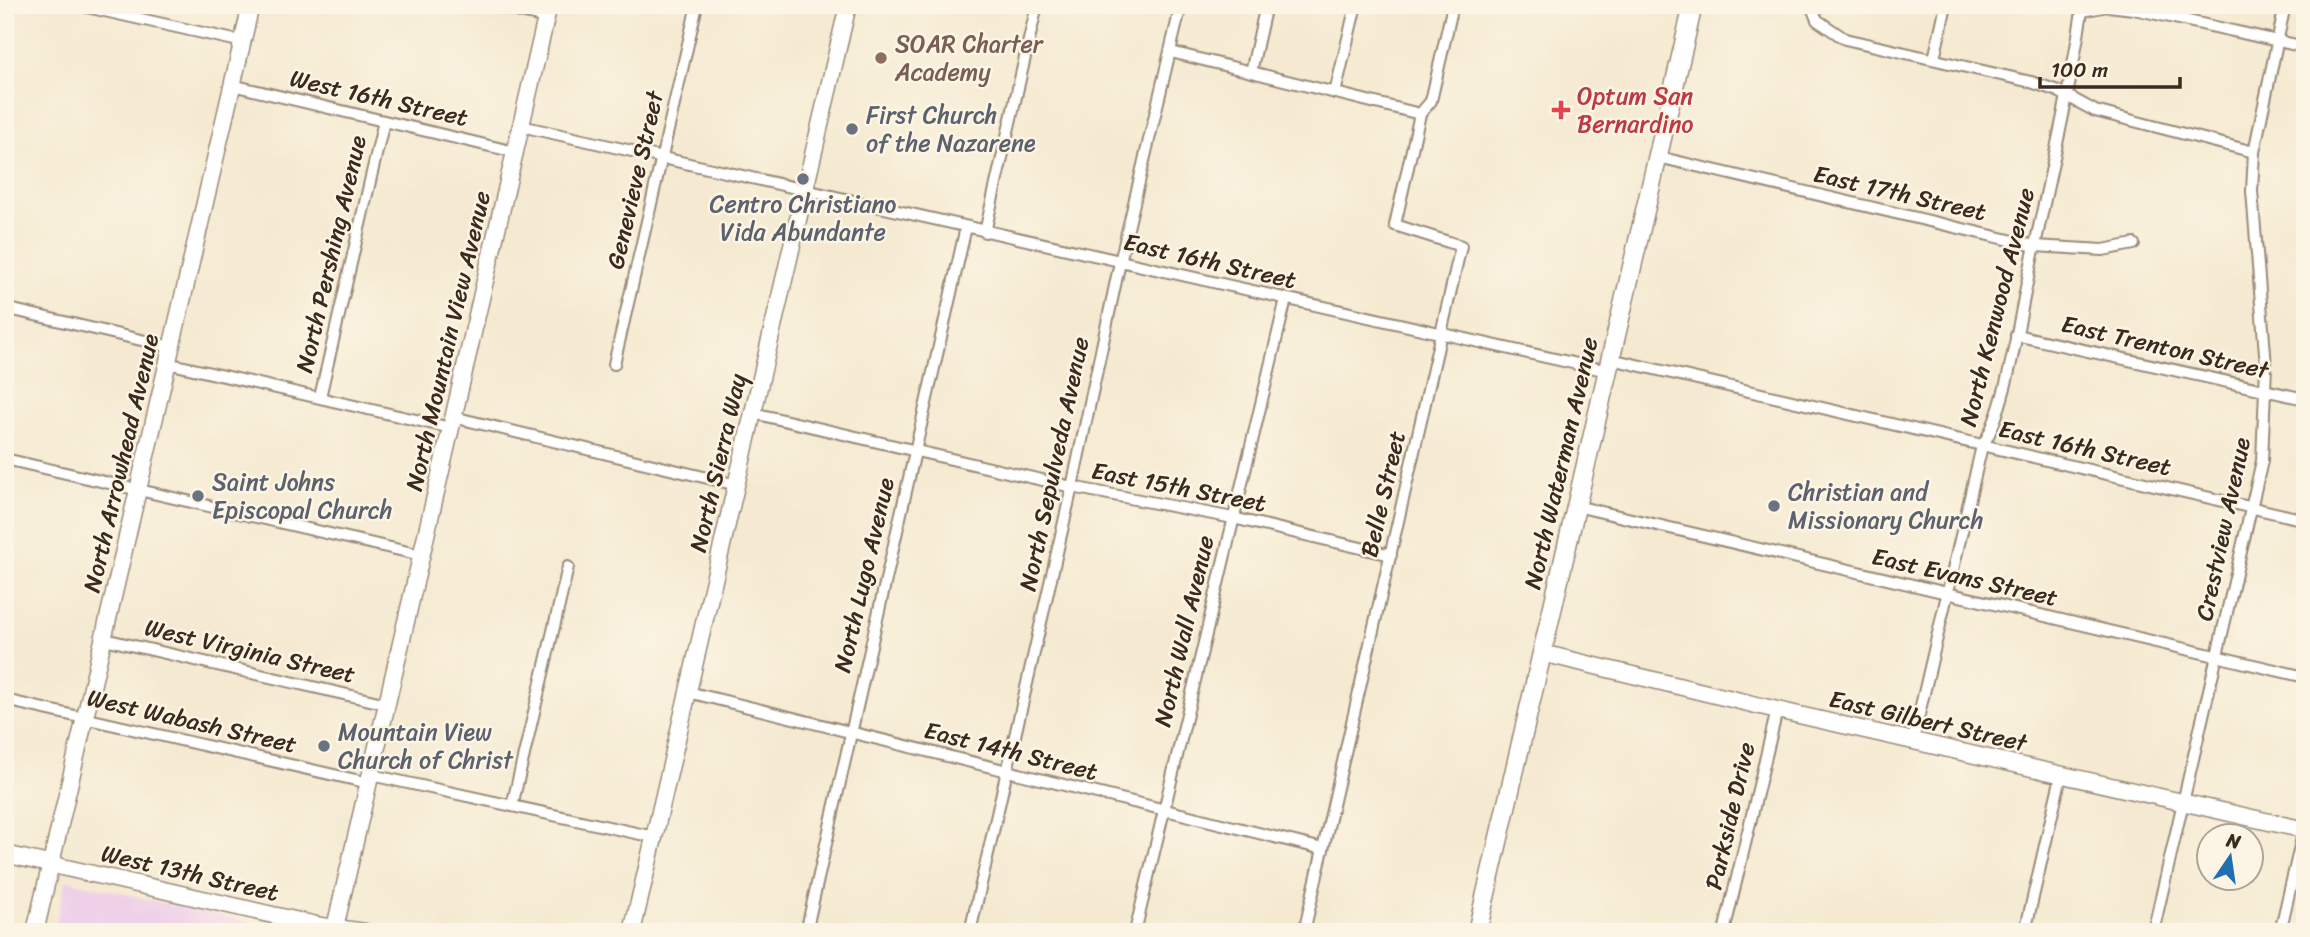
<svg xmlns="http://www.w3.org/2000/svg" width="2310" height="937" font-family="Sriracha,sans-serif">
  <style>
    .built { fill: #eed0e8 }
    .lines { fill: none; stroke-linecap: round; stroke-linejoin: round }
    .street-casing { stroke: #988a78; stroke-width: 14 }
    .secondary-casing { stroke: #988a78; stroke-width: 19 }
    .primary-casing { stroke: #988a78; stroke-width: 21 }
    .street { stroke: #fff; stroke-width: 10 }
    .secondary { stroke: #fff; stroke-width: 16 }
    .primary { stroke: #fff; stroke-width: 18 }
    .education-dot { fill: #8d6e63; stroke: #fcf5e5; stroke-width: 2.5 }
    .health-dot { fill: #e0444e; stroke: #fcf5e5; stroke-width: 2.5 }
    .worship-dot { fill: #6b7280; stroke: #fcf5e5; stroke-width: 2.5 }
    .labels { text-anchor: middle; stroke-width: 5; stroke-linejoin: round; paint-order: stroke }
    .education-label { font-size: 24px; fill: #785e54; stroke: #fcf5e5; text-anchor: start }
    .health-label { font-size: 24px; fill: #be3a42; stroke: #fcf5e5; text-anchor: start }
    .street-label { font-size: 24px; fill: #3b2a1e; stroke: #fcf5e5 }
    .worship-label { font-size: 24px; fill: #5b616d; stroke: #fcf5e5; text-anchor: start }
  </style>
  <rect width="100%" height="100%" fill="#fcf5e5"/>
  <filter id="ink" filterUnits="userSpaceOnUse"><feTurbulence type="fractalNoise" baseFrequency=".0143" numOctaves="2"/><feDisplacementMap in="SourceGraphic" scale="14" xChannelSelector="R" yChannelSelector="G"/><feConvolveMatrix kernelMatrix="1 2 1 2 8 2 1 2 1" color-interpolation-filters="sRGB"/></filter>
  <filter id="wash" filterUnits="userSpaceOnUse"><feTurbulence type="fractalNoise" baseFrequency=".00686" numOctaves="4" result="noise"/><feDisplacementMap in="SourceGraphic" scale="28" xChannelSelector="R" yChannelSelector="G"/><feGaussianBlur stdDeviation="1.57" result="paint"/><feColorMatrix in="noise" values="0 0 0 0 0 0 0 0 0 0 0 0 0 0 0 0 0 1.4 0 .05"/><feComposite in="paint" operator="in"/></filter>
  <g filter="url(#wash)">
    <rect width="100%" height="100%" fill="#f5ead1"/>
    <polygon class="built" points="66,880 293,932 54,932"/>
  </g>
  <g filter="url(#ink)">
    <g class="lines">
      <defs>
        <g id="street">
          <polyline points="78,5 243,42"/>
          <polyline points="492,5 546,18"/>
          <polyline points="1811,5 1817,20 1845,39 2031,82 2058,91 2095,111 2254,152"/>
          <polyline points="2082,11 2108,6 2134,9 2305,47"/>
          <polyline points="1171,52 1420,114"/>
          <polyline points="1934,59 1946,5"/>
          <polyline points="1251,72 1266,5"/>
          <polyline points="232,85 515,152"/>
          <polyline points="1335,93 1356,5"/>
          <polyline points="1420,114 1431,101 1453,5"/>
          <polyline points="521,126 1608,371"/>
          <polyline points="1658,157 2035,246 2103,250 2134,244"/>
          <polyline points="985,232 1037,5"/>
          <polyline points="5,308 171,347"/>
          <polyline points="2016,335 2305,399"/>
          <polyline points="1611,359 2305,520"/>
          <polyline points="167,363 451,428"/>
          <polyline points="614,364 697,5"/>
          <polyline points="320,397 384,121"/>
          <polyline points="753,413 1072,487 1233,518 1391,555"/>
          <polyline points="453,417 737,485"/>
          <polyline points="5,459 421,555"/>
          <polyline points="1576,506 2305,677"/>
          <polyline points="104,639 387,704"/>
          <polyline points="688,692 1323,849"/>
          <polyline points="5,700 369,783"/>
          <path d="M1913 740 1982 446C2005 414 2018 325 2027 283 2046 191 2068 103 2082 11L2079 5"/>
          <polyline points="371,775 654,837"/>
          <polyline points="512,806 568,567"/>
          <polyline points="806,932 966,227"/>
          <polyline points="970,932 1072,487 1120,262 1181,5"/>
          <polyline points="1135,932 1286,299"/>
          <polyline points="1304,932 1461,246 1395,225 1420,114"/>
          <polyline points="1724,932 1777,710"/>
          <polyline points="2025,932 2061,776"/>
          <polyline points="2153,932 2262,461 2266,366 2252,191 2254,152 2285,5"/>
          <polyline points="2280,932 2304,829"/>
        </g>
        <g id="secondary">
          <polyline points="1542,653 1777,710 2305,830"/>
          <polyline points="5,854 321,926 365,932"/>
          <polyline points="35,932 251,5"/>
          <polyline points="334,932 549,5"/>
          <polyline points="632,932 848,5"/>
        </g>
        <polyline id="primary" points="1477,932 1693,5"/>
      </defs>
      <use href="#street" class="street-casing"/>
      <use href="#secondary" class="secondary-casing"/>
      <use href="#primary" class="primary-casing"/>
      <use href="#street" class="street"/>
      <use href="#secondary" class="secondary"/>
      <use href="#primary" class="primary"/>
    </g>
  </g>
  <circle class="education-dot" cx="881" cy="58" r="7"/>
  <path class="health-dot" d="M1557.5 99.5h7v7h7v7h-7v7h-7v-7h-7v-7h7z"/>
  <g class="worship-dot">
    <circle cx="852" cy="129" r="7"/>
    <circle cx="803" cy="179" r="7"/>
    <circle cx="198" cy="496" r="7"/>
    <circle cx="1774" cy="506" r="7"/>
    <circle cx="324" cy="746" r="7"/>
  </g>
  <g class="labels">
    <g class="education-label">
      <text x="895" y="52">SOAR Charter<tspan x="895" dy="28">Academy</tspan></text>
    </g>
    <g class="health-label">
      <text x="1577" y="104">Optum San<tspan x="1577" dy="28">Bernardino</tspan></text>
    </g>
    <g class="street-label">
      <text transform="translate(379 98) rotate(13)" y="8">West 16th Street</text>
      <text transform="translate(635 180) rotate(-77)" y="8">Genevieve Street</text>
      <text transform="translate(1900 193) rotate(13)" y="8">East 17th Street</text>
      <text transform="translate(331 254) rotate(-77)" y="8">North Pershing Avenue</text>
      <text transform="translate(1210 261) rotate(13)" y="8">East 16th Street</text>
      <text transform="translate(1997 307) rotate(-76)" y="8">North Kenwood Avenue</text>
      <text transform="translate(448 341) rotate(-77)" y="8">North Mountain View Avenue</text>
      <text transform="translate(2165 347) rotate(13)" y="8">East Trenton Street</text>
      <text transform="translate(2085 448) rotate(13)" y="8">East 16th Street</text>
      <text transform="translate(121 463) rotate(-77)" y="8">North Arrowhead Avenue</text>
      <text transform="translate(718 463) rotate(-77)" y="8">North Sierra Way</text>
      <text transform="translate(1561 463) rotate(-77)" y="8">North Waterman Avenue</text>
      <text transform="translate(1054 464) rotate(-78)" y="8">North Sepulveda Avenue</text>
      <text transform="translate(1179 487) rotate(11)" y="8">East 15th Street</text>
      <text transform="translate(1383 494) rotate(-77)" y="8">Belle Street</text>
      <text transform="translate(2223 529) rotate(-78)" y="8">Crestview Avenue</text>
      <text transform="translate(864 575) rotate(-77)" y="8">North Lugo Avenue</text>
      <text transform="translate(1965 577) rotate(13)" y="8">East Evans Street</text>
      <text transform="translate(1184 631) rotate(-77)" y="8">North Wall Avenue</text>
      <text transform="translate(250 651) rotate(13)" y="8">West Virginia Street</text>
      <text transform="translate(192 721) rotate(13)" y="8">West Wabash Street</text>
      <text transform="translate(1928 721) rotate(13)" y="8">East Gilbert Street</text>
      <text transform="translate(1011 751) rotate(14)" y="8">East 14th Street</text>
      <text transform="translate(1730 816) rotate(-77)" y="8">Parkside Drive</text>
      <text transform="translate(190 873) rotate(13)" y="8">West 13th Street</text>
    </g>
    <g class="worship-label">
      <text x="866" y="123">First Church<tspan x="866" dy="28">of the Nazarene</tspan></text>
      <text x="803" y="212" text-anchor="middle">Centro Christiano<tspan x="803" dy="28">Vida Abundante</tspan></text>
      <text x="212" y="490">Saint Johns<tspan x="212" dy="28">Episcopal Church</tspan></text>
      <text x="1788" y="500">Christian and<tspan x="1788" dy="28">Missionary Church</tspan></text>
      <text x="338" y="740">Mountain View<tspan x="338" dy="28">Church of Christ</tspan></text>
    </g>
  </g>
  <rect width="2310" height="937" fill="none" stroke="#fcf5e5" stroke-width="28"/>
  <g transform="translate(2230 857) rotate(13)"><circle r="33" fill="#fcf5e5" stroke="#afa495" stroke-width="2"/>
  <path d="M0-5L12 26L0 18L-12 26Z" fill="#1f6fb2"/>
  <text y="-10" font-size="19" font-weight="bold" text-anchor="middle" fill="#3b2a1e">N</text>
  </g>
  <path d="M2040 77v10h140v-10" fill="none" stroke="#3b2a1e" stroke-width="3.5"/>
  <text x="2051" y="77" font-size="21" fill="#3b2a1e" stroke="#fcf5e5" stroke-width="5" paint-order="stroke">100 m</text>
</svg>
